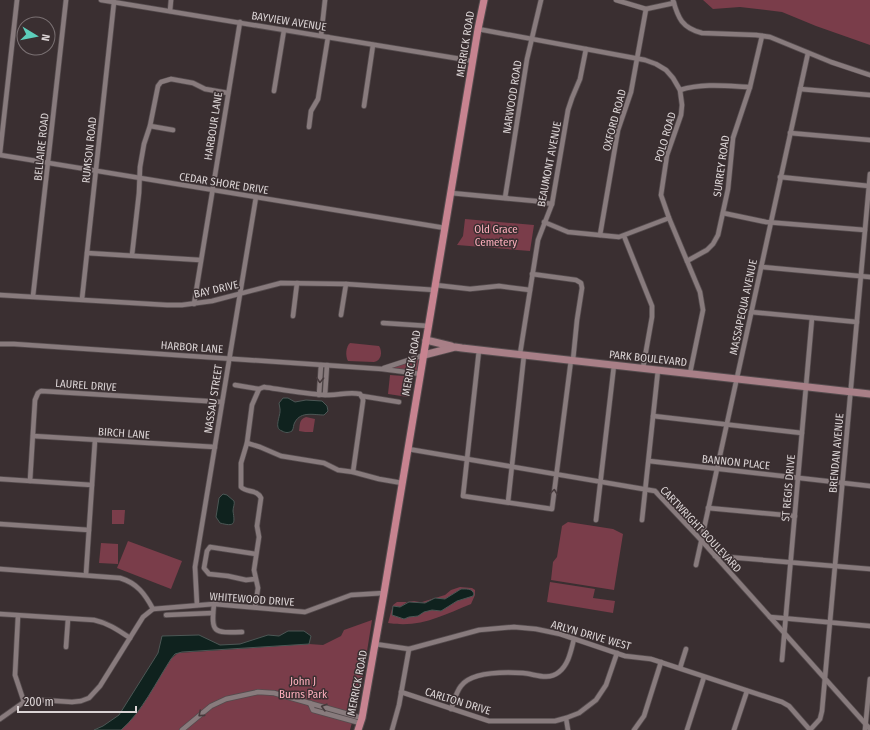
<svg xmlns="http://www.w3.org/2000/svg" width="870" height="730" font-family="'Fira Sans Condensed',sans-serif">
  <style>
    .green { fill: #7a3d4a; fill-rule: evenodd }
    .water { fill: #0f221e; stroke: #4c5755 }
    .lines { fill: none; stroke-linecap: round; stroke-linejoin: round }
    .minor-casing { stroke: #554c4e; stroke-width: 6 }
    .secondary-casing { stroke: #554c4e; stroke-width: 9 }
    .primary-casing { stroke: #554c4e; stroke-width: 9 }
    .minor { stroke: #887b7d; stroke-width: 4.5 }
    .secondary { stroke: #a87f87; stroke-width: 7 }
    .primary { stroke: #c78390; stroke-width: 7 }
    .oneway { stroke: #463a3c }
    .labels { text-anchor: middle; stroke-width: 3; stroke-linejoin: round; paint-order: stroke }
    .street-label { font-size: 11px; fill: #dbd4d5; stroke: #3a2f31 }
    .park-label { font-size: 11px; fill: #feafbd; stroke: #3a2f31 }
  </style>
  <rect width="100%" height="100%" fill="#3a2f31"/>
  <g class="green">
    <polygon points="703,0 870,0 870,45 816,26 782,12 740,7 713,9"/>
    <polygon points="465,219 534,225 530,251 457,245 463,236"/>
    <path d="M350 343 379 346C383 352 381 361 374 362L348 361C345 356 346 346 350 343Z"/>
    <polygon points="423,356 420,373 384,369"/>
    <polygon points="390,375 404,376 411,378 408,397 388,394"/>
    <path d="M306 417 315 419 313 432H305L299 431C300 425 299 419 306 417Z"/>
    <polygon points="112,510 125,510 124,524 112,524"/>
    <polygon points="568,522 613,529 623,534 614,590 551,580 553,562 557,557 562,526"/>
    <polygon points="128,541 182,561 171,589 117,568"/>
    <polygon points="101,543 118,544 118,564 99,563"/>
    <polygon points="550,582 595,589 593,598 615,601 613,613 547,602"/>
    <path d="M460 587 472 588 475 590V595L471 604C441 616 421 628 388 623L393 605 397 602H422L445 595 451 590ZM461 589 473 596 457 601 441 611 432 610 423 612 415 617H409L404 619 392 615 393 606 400 607 407 602 414 601 425 603 435 598 445 599Z"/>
    <path d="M372 620 361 689 350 730H121C142 712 156 682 171 659L178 653 309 644 323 645 341 636 344 630Z"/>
  </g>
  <g class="water">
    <path d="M283 398H288L295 402 306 400 322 401 327 406 328 411 324 415C314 415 301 411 295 422 293 425 294 428 292 431 288 433 286 433 282 431 273 428 281 416 280 409 280 407 279 405 279 403Z"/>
    <path d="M223 494 227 495 234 501C235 504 233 507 233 511 235 524 235 527 220 523L216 517 219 498Z"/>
    <path d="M461 589C466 589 472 588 474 594L473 596 457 601 441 611 432 610 424 612 418 616 409 617 404 619 392 615 393 606 400 607 409 602 425 603 435 598 445 599Z"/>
    <path d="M288 631H304L311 636 309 644 182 652 175 654 171 659C156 682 142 712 121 730H94L103 726 119 715 158 653 162 636 199 635 220 645 240 644 268 635 279 636Z"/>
  </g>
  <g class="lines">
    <defs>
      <g id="minor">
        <polyline points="101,0 473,61"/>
        <polyline points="616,0 646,9 674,3"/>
        <path d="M673 0C678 18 682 28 702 33L756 35 770 37 831 62 870 75"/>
        <polyline points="170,11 171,0"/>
        <polyline points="478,29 645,60 656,64 666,70 673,78 680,90 682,105 681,115 667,155 661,195 669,218 700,292 703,310 690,373"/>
        <polyline points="321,36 325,0"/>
        <polyline points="800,89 870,95"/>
        <path d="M680 90C703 83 727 86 750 87"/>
        <polyline points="274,91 284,30"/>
        <polyline points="364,106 373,45"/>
        <polyline points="150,126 173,130"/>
        <polyline points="309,127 311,111 318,99 328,37"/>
        <polyline points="790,133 870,140"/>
        <polyline points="0,153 17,0"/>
        <polyline points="0,155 445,228"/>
        <polyline points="780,177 869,186"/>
        <polyline points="451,193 535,201 552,204"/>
        <polyline points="505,198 527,59 541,0"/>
        <polyline points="723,213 766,222 865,230"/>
        <polyline points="544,222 568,232 619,237 669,218"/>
        <polyline points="600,235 618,130 631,92 646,9"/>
        <polyline points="624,236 652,306 652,317 643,368"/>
        <polyline points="87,253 200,260"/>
        <polyline points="132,255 139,193 140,167 144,144 150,126 158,86 161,82 171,79 193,83 205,89 228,93"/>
        <polyline points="687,261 707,250 713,244 718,235 728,189 733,138 750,87 762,36"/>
        <polyline points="761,267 870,277"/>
        <polyline points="532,274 576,280 581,283 582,288 577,320 573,360"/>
        <polyline points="435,285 470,289 499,286 530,290"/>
        <polyline points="0,295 167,305 182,305 212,301 281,283 346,284 435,290"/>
        <polyline points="33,296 66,0"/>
        <polyline points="82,299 114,2"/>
        <polyline points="194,304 240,22"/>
        <polyline points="751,312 857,322"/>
        <polyline points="341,315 346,284"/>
        <polyline points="293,316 297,283"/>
        <polyline points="383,323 429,326"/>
        <polyline points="0,344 14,344 382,369 421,374"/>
        <polyline points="479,350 463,496 552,509 571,360"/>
        <polyline points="520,354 538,240 552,204 568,110 572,98 580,79 586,49"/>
        <polyline points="384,368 424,355"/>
        <polyline points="235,385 259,389"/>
        <polyline points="319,395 321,365"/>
        <polyline points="325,395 327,365"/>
        <polyline points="362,396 399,402"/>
        <polyline points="653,416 802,433"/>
        <polyline points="33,436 215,447"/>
        <polyline points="247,443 260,447 281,456 324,463 338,470 353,472 379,479 402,483"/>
        <polyline points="408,449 655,491 701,540 870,729"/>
        <polyline points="649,461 870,486"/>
        <polyline points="0,479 92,485"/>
        <polyline points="30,481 35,400 38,393 41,391 222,402"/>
        <polyline points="508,502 524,355"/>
        <polyline points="708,508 795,516"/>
        <polyline points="596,520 614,365"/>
        <polyline points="642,520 658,370"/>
        <polyline points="0,524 89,530"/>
        <polyline points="715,556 870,569"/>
        <polyline points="696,565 808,53"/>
        <path d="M0 569 120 578C137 583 145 594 153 609"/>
        <polyline points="86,574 95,440"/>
        <polyline points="255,579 246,580 228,576 209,574 204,568 207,551 210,547 256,554"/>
        <path d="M214 604C211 633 213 633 242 632"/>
        <polyline points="197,605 195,567 256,197"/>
        <path d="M255 607 258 588 254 570 259 537 257 526 261 498C257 489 247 493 241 487V463L247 443 252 405 259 389 264 387C284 390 305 394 326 395 338 396 348 391 360 394L363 399V401L353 472"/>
        <path d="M0 614 94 620C108 623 118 630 130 638"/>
        <polyline points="166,615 213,613"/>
        <polyline points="18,616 15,675 24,702"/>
        <polyline points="770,617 870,626"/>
        <polyline points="375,644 409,649 479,630 514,627 536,629 560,634 625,656 651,659 782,702 789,706 810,730"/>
        <polyline points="66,647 68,619"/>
        <polyline points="782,660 812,318"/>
        <polyline points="680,668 686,649"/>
        <polyline points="401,692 489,721 555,721 566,718 579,713 596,700 606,685 617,653"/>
        <polyline points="310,703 313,710 360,723"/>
        <path d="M451 709C454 702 456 692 461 686 472 671 506 672 523 673 535 674 548 681 559 672 569 664 571 650 574 639"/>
        <polyline points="566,718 568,730"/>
        <polyline points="0,719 24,702 42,700 72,702 81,701 89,698 100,686 143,617 153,609 214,604 305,612 351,595 384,593"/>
        <polyline points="182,730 211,706 226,699 258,692 274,693 288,697 362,718"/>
        <polyline points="392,730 399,705 409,649"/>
        <polyline points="634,730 644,716 661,662"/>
        <polyline points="687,730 704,677"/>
        <polyline points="734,730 747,691"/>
        <polyline points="810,730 820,719 822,711 870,174"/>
        <polyline points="865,730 870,679"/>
      </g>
      <g id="secondary">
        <polyline points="426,340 451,346"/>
        <polyline points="424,355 455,347 462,348 870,394"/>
      </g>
      <polyline id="primary" points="358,730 362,718 384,593 478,29 484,0"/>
    </defs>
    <use href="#minor" class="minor-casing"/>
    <use href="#secondary" class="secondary-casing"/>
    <use href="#primary" class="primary-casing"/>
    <use href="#minor" class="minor"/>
    <use href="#secondary" class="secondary"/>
    <use href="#primary" class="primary"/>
  </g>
  <defs><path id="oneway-chevron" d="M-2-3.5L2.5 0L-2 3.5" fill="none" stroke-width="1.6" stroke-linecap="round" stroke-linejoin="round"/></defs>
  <g class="oneway">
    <use href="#oneway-chevron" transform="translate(320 380) rotate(93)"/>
    <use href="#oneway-chevron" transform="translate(554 492) rotate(-83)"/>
    <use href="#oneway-chevron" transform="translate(324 707) rotate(-164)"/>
    <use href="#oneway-chevron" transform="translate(201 714) rotate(140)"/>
  </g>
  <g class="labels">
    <g class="street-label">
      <text transform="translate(289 21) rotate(9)" y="4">BAYVIEW AVENUE</text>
      <text transform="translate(465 44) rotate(-81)" y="4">MERRICK ROAD</text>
      <text transform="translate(512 97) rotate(-81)" y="4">NARWOOD ROAD</text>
      <text transform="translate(614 120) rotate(-75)" y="4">OXFORD ROAD</text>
      <text transform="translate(213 126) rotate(-81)" y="4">HARBOUR LANE</text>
      <text transform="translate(665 137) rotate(-74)" y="4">POLO ROAD</text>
      <text transform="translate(41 147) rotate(-84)" y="4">BELLAIRE ROAD</text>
      <text transform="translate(89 150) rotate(-84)" y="4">RUMSON ROAD</text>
      <text transform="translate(549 164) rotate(-79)" y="4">BEAUMONT AVENUE</text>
      <text transform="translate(721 166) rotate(-82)" y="4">SURREY ROAD</text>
      <text transform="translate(224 183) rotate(9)" y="4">CEDAR SHORE DRIVE</text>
      <text transform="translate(216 289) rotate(-13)" y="4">BAY DRIVE</text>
      <text transform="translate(743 307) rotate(-78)" y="4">MASSAPEQUA AVENUE</text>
      <text transform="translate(192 347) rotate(4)" y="4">HARBOR LANE</text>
      <text transform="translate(648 358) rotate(6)" y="4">PARK BOULEVARD</text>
      <text transform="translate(411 363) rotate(-80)" y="4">MERRICK ROAD</text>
      <text transform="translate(86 385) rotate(4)" y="4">LAUREL DRIVE</text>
      <text transform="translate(213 399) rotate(-81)" y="4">NASSAU STREET</text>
      <text transform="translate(124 433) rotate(4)" y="4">BIRCH LANE</text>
      <text transform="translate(836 453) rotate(-85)" y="4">BRENDAN AVENUE</text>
      <text transform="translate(736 462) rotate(6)" y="4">BANNON PLACE</text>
      <text transform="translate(788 488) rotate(-85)" y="4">ST REGIS DRIVE</text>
      <text transform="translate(701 529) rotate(47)" y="4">CARTWRIGHT BOULEVARD</text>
      <text transform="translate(252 599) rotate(4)" y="4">WHITEWOOD DRIVE</text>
      <text transform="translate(591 635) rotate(16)" y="4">ARLYN DRIVE WEST</text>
      <text transform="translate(357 683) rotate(-79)" y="4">MERRICK ROAD</text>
      <text transform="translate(458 701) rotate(17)" y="4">CARLTON DRIVE</text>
    </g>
    <g class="park-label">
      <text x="496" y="233">Old Grace<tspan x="496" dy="13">Cemetery</tspan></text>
      <text x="303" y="685">John J<tspan x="303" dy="13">Burns Park</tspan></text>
    </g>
  </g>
  <g transform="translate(36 36) rotate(100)"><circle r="19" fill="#3a2f31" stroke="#7a7173"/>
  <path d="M0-3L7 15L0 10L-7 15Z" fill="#5ccebb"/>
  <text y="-6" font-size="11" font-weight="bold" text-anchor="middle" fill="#dbd4d5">N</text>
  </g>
  <path d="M18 706v6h118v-6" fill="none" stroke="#dbd4d5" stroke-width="2"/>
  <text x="24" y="706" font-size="12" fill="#dbd4d5" stroke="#3a2f31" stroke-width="3" paint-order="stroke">200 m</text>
</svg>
